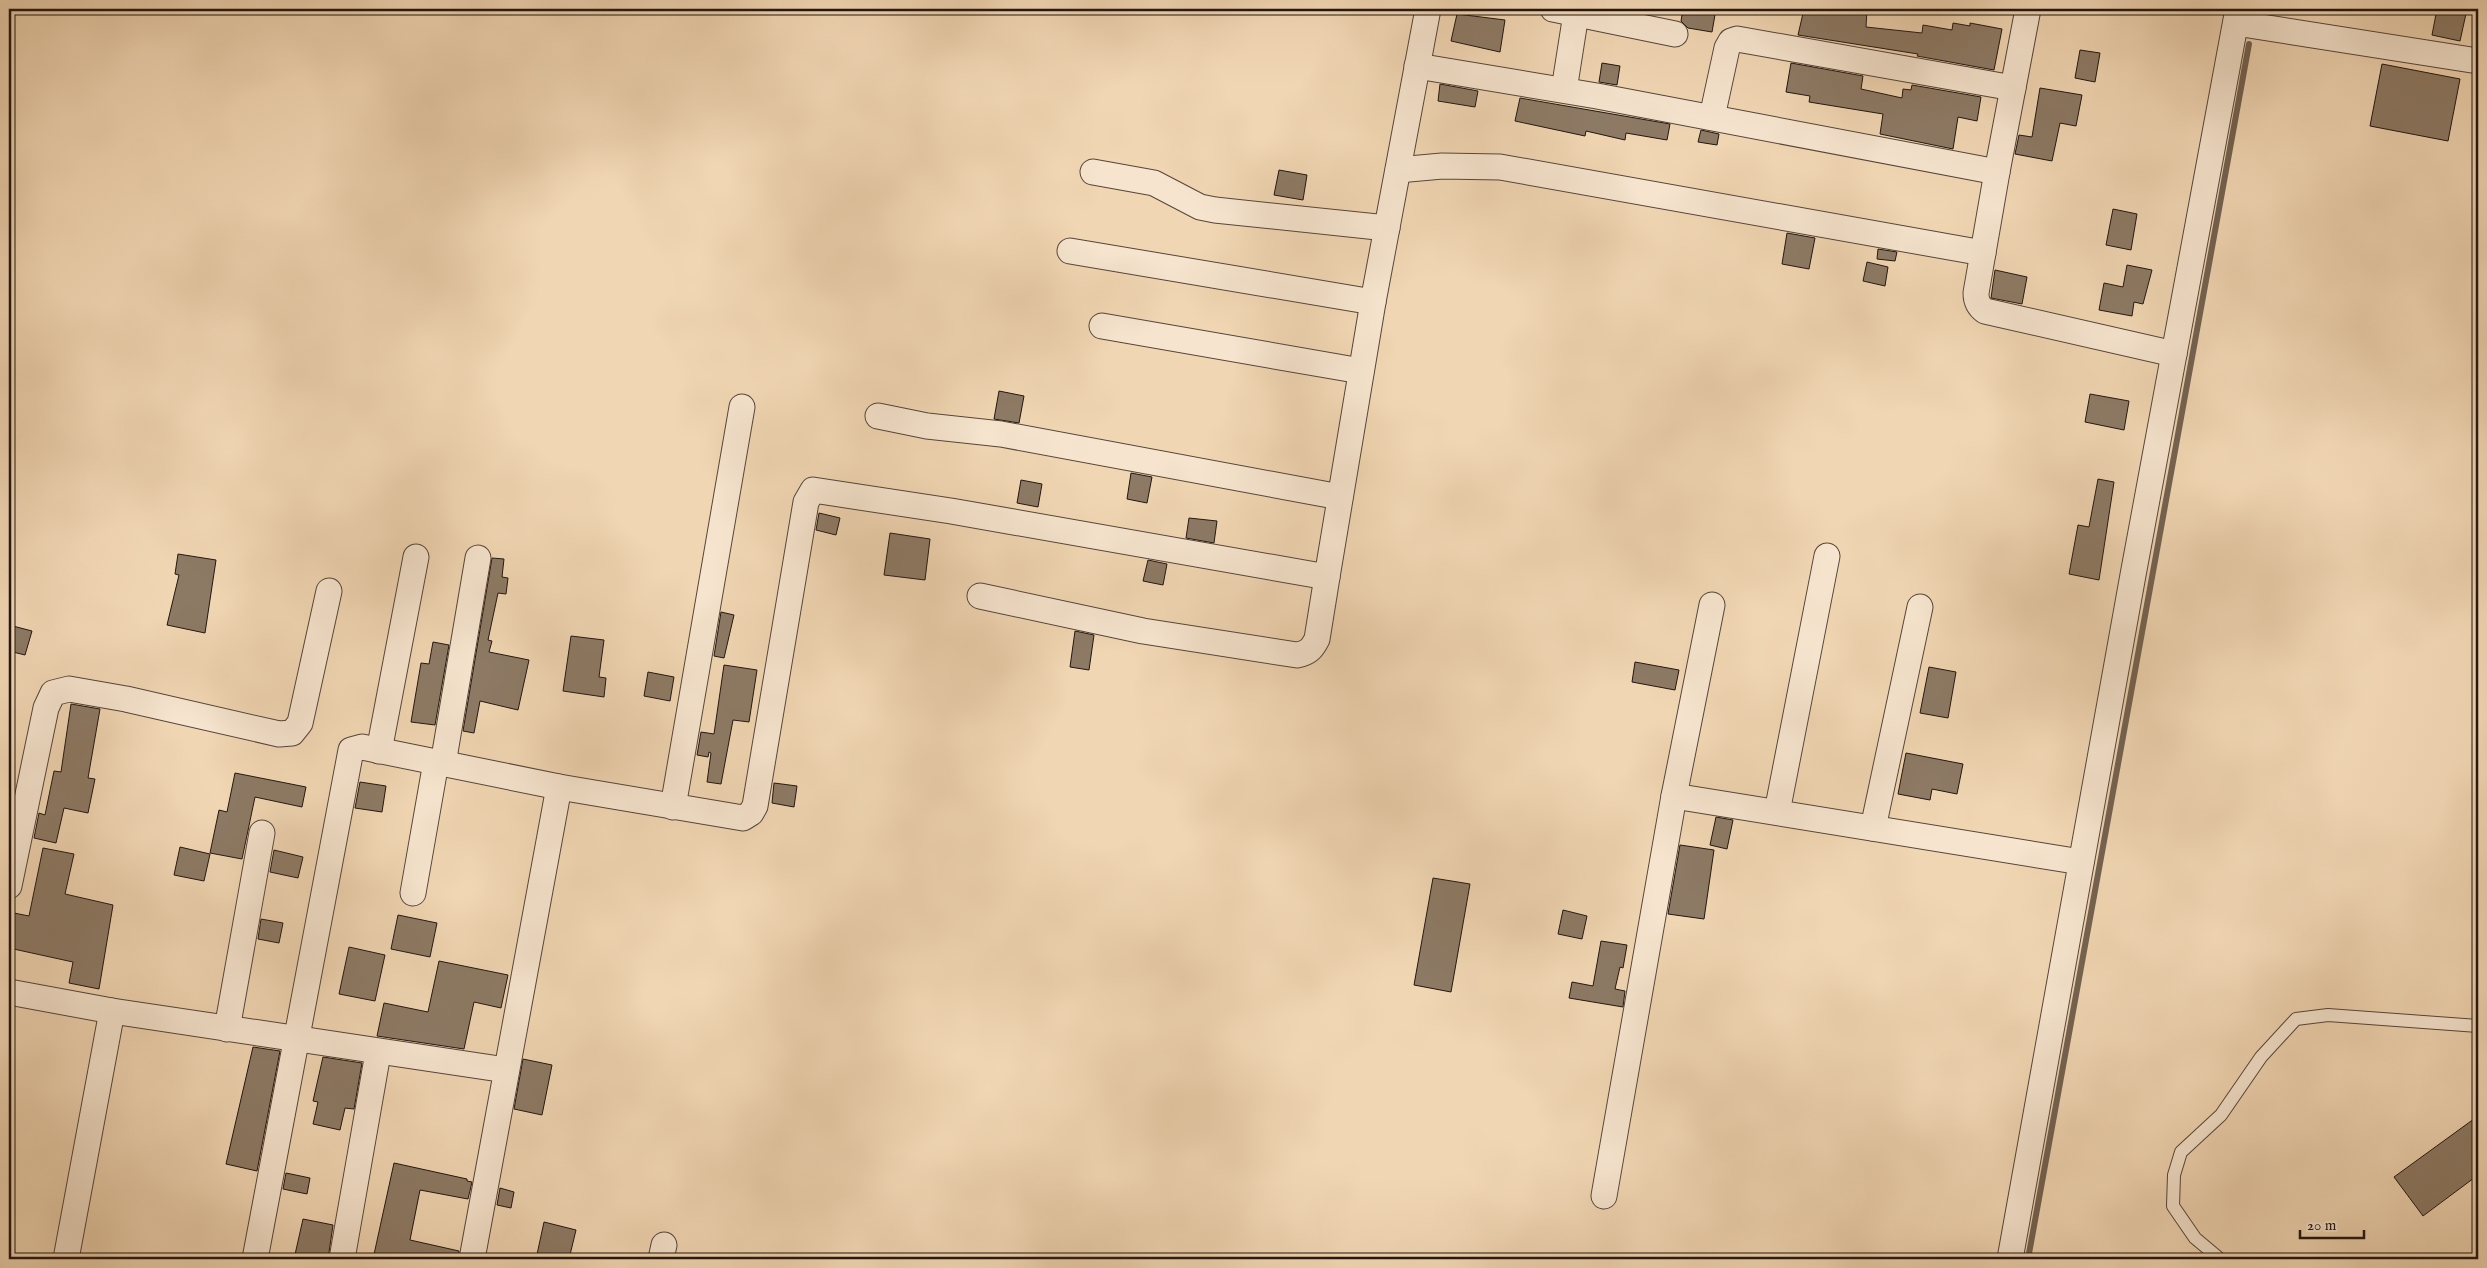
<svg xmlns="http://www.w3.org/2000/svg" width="2487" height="1268" font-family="'IM FELL English',serif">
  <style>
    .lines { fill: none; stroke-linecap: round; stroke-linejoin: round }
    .stream { stroke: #736251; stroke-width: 6 }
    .building { fill: #8d7a65; stroke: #211611 }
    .lane-casing { stroke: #55463a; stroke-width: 14 }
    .street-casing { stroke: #55463a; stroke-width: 27 }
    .lane { stroke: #f6e4ce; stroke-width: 12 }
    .street { stroke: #f6e4ce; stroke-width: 25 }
  </style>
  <rect width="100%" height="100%" fill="#f1d6b3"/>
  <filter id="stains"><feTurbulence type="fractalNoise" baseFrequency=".004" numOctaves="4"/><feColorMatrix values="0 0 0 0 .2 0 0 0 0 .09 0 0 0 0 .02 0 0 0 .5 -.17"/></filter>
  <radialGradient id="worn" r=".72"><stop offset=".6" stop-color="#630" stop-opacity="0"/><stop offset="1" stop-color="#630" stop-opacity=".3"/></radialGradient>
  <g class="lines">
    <g class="stream">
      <polyline points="2255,16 2256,9"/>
      <polyline points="2028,1259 2249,44"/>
    </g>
  </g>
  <g class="building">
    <polygon points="1683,9 1716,9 1712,32 1688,28 1681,21"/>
    <polygon points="1804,9 1867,9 1866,27 1922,33 1923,25 1952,30 1953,23 1970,26 1970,23 2002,29 1994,70 1917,56 1918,54 1798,35"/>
    <polygon points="2437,9 2467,9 2460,41 2432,35"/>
    <polygon points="1457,14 1505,20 1500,52 1451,41"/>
    <polygon points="2080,50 2100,53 2095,82 2075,78"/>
    <polygon points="1602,63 1620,66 1617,85 1599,82"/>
    <polygon points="1791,63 1863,76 1861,89 1902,98 1903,89 1911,90 1912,85 1981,97 1977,121 1958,117 1953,149 1880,134 1883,114 1809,102 1810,96 1786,92"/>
    <polygon points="2382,64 2460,79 2448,141 2370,126"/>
    <polygon points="1440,84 1478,91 1475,107 1438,101"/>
    <polygon points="2040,88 2082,95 2076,126 2060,123 2052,161 2015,154 2019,135 2032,137"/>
    <polygon points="1520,98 1670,124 1667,140 1626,133 1625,140 1586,131 1585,136 1515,121"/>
    <polygon points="1701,130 1719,134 1717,145 1698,142"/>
    <polygon points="1279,170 1307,175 1303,200 1274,195"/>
    <polygon points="2113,209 2137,214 2131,250 2106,245"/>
    <polygon points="1787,233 1815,238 1809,269 1782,264"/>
    <polygon points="1878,249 1897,252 1895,261 1877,259"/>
    <polygon points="1867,262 1888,267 1885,286 1863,281"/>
    <polygon points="2127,265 2152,270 2143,304 2134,302 2132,316 2099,310 2104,283 2123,287"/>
    <polygon points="1995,270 2027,277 2022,304 1991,298"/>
    <polygon points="999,391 1024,396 1019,423 994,419"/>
    <polygon points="2090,394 2129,401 2124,430 2085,422"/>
    <polygon points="1131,473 1152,477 1147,503 1127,499"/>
    <polygon points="2098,479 2114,482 2099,580 2069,574 2078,525 2089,527"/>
    <polygon points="1021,480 1042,484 1038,507 1017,503"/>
    <polygon points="819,513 840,518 836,535 816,530"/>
    <polygon points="1189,518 1217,521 1214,543 1186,538"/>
    <polygon points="890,533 930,539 925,580 884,575"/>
    <polygon points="178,554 216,560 205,633 167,625 179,575 175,574"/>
    <polygon points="492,558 504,559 502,577 508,578 506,594 498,593 488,640 492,641 489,652 529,660 518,710 480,701 474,733 463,731"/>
    <polygon points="1148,560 1167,564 1163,585 1143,581"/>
    <polygon points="721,612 734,615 724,658 714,656"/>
    <polygon points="9,625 32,631 25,655 9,651"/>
    <polygon points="1075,631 1094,635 1089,670 1070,667"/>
    <polygon points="571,636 604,640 599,677 606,678 604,697 563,691"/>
    <polygon points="433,642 449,645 435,725 411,722 421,663 429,664"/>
    <polygon points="1635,662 1679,670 1675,690 1632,682"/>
    <polygon points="724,665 757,670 749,722 733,720 721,784 707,782 711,753 709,752 708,757 697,755 701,732 714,734"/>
    <polygon points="1929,667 1956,672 1948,718 1920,713"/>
    <polygon points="648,672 674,677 670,701 644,696"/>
    <polygon points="71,704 100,709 88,778 95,779 88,813 64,808 56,843 34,838 39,813 45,815 54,771 61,772"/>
    <polygon points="1906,753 1963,764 1957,794 1932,789 1930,800 1898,794"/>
    <polygon points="235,773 306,787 302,807 255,797 242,859 210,853 219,810 227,812"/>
    <polygon points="360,782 386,786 382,812 355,808"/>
    <polygon points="774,783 797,786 794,807 772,803"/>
    <polygon points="1716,817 1733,820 1727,849 1710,845"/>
    <polygon points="1680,845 1714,850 1704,919 1668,914"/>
    <polygon points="180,847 210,854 204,881 174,875"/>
    <polygon points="43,848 74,854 65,894 113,905 99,989 69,983 73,962 9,948 14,913 29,916"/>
    <polygon points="274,850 303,857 298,878 270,872"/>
    <polygon points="1433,878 1470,884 1451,992 1414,985"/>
    <polygon points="1563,910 1587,916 1582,939 1558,934"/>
    <polygon points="398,915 437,923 430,957 391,949"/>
    <polygon points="261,919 283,923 279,943 258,939"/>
    <polygon points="1601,941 1627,945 1623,968 1620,967 1615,989 1625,991 1623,1007 1569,998 1572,982 1593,986"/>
    <polygon points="349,947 385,955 375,1001 339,994"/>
    <polygon points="439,961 508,975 501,1008 474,1002 464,1049 377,1036 384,1003 428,1012"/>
    <polygon points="253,1047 280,1051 257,1171 226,1164"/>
    <polygon points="323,1057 362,1063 354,1109 345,1108 340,1130 313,1124 318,1102 313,1101"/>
    <polygon points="523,1059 552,1065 542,1115 514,1109"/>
    <polygon points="2478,1116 2478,1175 2423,1216 2394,1177"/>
    <polygon points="394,1163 467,1179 467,1181 472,1182 468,1199 420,1190 410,1240 459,1251 458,1259 373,1259"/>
    <polygon points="286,1173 310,1178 307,1194 283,1189"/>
    <polygon points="500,1188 514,1192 511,1208 497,1205"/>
    <polygon points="303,1219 333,1225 328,1259 294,1259"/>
    <polygon points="544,1222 576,1230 569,1259 536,1259"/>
  </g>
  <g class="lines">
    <defs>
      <polyline id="lane" points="2220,1259 2195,1238 2173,1206 2174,1175 2181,1152 2221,1115 2261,1057 2296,1019 2328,1015 2478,1026"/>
      <g id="street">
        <polyline points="1553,9 1675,34"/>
        <polyline points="2236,23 2478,61"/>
        <polyline points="1417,66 1597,96 1997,172 2028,9"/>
        <polyline points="1564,90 1576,14"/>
        <polyline points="1712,117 1727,48 1731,41 1737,39 2013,88"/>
        <polyline points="1398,170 1442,166 1500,167 1983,253"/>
        <polyline points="1093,172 1154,183 1200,207 1215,210 1387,228"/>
        <path d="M1997 172 1976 293C1976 301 1978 306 1985 311L2174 354"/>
        <polyline points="1070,251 1373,302"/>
        <polyline points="1102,326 1361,371"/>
        <polyline points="878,416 927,426 1001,434 1340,497"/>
        <path d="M980 596 1143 631 1297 655C1308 653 1312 649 1317 639L1327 577"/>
        <polyline points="379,751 416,557"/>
        <polyline points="443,764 478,558"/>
        <polyline points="1674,796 1712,605"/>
        <polyline points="673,807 742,407"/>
        <polyline points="1777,812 1827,556"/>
        <polyline points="1873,828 1920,607"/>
        <polyline points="9,886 46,708 53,693 69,689 126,699 279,734 292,733 300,723 329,591"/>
        <polyline points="413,893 436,762"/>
        <polyline points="9,992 112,1011 506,1070"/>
        <polyline points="227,1029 262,833"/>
        <polyline points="1604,1196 1674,796 2081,862"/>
        <polyline points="66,1259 112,1011"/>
        <polyline points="255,1259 351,750 362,747 559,787 743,818 751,813 755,806 806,502 813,490 951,511 1327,577 1373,302 1428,9"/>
        <polyline points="342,1259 378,1053"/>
        <polyline points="472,1259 559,787"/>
        <polyline points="661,1259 664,1245"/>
        <polyline points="2010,1259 2133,575 2238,9"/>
      </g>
    </defs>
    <use href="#lane" class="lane-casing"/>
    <use href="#street" class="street-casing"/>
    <use href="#lane" class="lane"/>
    <use href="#street" class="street"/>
  </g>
  <rect width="2487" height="1268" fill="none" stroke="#f1d6b3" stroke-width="30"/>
  <rect x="10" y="10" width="2467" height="1248" fill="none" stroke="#211611" stroke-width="2.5"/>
  <rect x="15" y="15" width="2457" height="1238" fill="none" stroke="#211611"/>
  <path d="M2300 1230v8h64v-8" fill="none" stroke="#211611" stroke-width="2.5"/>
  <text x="2307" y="1230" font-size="15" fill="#211611" stroke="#f6e4ce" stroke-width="4" paint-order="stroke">20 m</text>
  <rect width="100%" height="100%" filter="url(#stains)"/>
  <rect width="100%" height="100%" fill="url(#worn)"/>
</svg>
